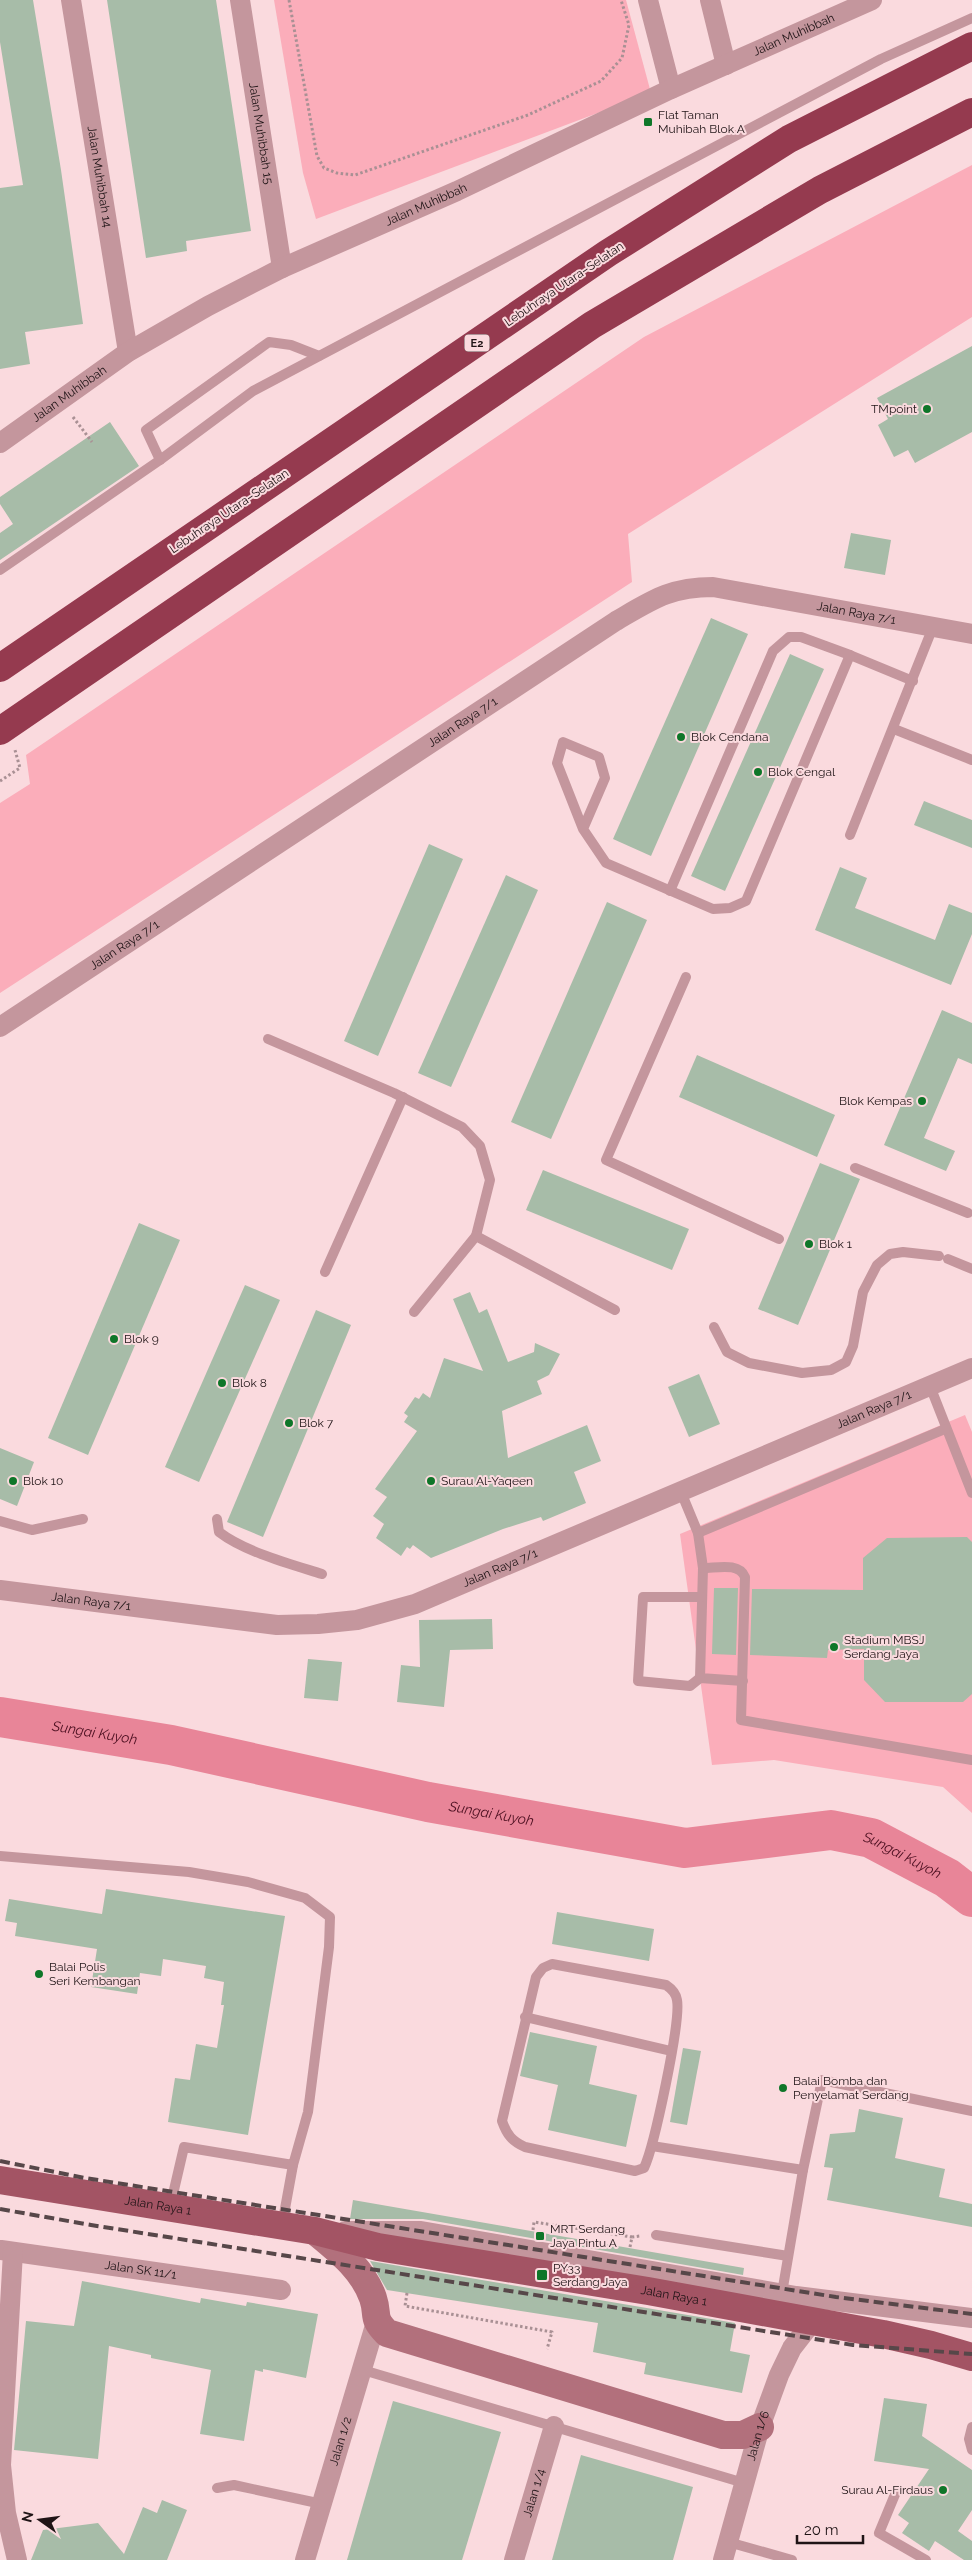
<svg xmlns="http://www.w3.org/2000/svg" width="972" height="2560" font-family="Raleway,sans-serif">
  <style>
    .green { fill: #fbadba }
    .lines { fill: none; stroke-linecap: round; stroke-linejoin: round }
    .river { stroke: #e88598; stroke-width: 40 }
    .building { fill: #a7bca8 }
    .path { stroke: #a99094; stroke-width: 3; stroke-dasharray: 2.5 2.5; stroke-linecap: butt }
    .lane { stroke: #c4969d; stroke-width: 10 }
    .street { stroke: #c4969d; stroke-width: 20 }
    .secondary { stroke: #b2707c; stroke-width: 28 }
    .primary { stroke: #a35464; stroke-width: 28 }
    .highway { stroke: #953a4f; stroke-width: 28 }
    .rail { stroke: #574749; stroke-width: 4; stroke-dasharray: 10 5; stroke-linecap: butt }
    .poi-dot { fill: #0f7629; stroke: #fadade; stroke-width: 2 }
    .labels { text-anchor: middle; stroke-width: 4; stroke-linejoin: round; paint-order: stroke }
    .shield { fill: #fadade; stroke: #614f52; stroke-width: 1 }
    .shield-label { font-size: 11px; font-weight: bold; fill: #1f1416 }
    .street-label { font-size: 12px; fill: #1f1416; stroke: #fadade }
    .poi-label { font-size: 12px; fill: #1f1416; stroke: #fadade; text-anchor: start }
    .water-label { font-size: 14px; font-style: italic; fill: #4d1021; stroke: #fadade }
  </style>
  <rect width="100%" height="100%" fill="#fadade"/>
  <g class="green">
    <polygon points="274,0 626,0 651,93 316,219 303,173"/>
    <polygon points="972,165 972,317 628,534 632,582 0,993 0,803 30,784 26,755 644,337"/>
    <polygon points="965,1415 972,1432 972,1813 943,1787 774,1760 712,1765 680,1534"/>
  </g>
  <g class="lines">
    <path class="river" id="s1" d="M0 1717 171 1745 428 1802 685 1848 831 1830 871 1838 947 1878 972 1897"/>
  </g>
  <g class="building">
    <polygon points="0,0 33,0 61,170 83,324 25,332 30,364 0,369 0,188 23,185 0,42"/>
    <polygon points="107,0 216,0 251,231 186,241 187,251 146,258"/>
    <polygon points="972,346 972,432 915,463 908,450 894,457 878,425 888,419 877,398"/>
    <polygon points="110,422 139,466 0,560 0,533 13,524 0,504 0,497"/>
    <polygon points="851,533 891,540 885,575 844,568"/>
    <polygon points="711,618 748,634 651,856 613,839"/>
    <polygon points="790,654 824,669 725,891 691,876"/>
    <polygon points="924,801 972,820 972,848 914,825"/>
    <polygon points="429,844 463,859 378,1056 344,1041"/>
    <polygon points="840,867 867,878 855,908 935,940 949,904 972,913 972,934 951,985 815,930"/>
    <polygon points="506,875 538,890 451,1087 418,1073"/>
    <polygon points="607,902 647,920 551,1139 511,1122"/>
    <polygon points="942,1010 972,1023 972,1064 958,1058 924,1138 955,1151 946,1171 884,1145"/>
    <polygon points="697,1055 835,1115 817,1157 679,1097"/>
    <polygon points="820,1163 860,1179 798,1325 758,1309"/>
    <polygon points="543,1170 689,1229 672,1270 526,1210"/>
    <polygon points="139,1223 180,1240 88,1455 48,1438"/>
    <polygon points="245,1285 280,1300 199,1482 165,1467"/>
    <polygon points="470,1292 479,1313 487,1309 508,1362 534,1352 535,1343 560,1354 549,1375 537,1381 542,1394 502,1411 508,1458 587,1425 601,1461 574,1472 586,1503 543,1521 541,1517 503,1529 431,1558 413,1545 410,1549 407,1547 401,1556 376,1538 384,1524 373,1516 387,1497 375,1489 417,1431 404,1422 408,1416 404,1413 415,1397 419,1399 423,1393 430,1398 444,1358 483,1371 453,1299"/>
    <polygon points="316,1310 351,1325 263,1537 227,1522"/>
    <polygon points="699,1374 720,1424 689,1437 668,1387"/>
    <polygon points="0,1448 34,1462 17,1506 0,1499"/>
    <polygon points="967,1537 972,1542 972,1694 963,1702 885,1702 864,1680 864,1649 828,1650 827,1658 750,1655 752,1589 863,1590 863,1558 887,1538"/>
    <polygon points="714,1588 738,1588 736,1655 712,1654"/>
    <polygon points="492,1619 493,1649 450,1650 444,1707 397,1702 401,1665 420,1667 419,1620"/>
    <polygon points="308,1659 342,1662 338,1701 304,1698"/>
    <polygon points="106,1889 285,1916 248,2135 168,2122 175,2078 190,2080 196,2044 217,2048 224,2005 221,2005 224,1982 204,1978 206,1966 163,1959 161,1976 140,1973 137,1994 91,1987 97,1949 15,1936 17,1923 5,1921 9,1899 102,1914"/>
    <polygon points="557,1912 654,1929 649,1961 552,1944"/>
    <polygon points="530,2032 597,2046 589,2084 637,2095 626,2147 548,2130 558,2085 520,2076"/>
    <polygon points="683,2048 701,2051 687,2125 670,2122"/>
    <polygon points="859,2109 903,2118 895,2158 945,2169 939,2197 972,2204 972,2227 827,2200 833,2168 824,2167 830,2134 855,2132"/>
    <polygon points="353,2200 744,2268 743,2275 423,2219 350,2219"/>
    <polygon points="370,2261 735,2323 730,2351 750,2355 742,2393 644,2374 646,2363 593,2352 598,2323 387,2290"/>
    <polygon points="82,2281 200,2303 201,2298 246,2306 247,2302 318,2314 306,2378 263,2369 263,2372 255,2370 244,2441 200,2434 211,2370 151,2358 151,2355 109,2346 98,2459 14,2450 26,2321 74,2326"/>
    <polygon points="884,2398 927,2404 922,2436 972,2470 972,2510 958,2531 972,2541 972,2560 964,2560 935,2541 929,2551 902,2533 909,2523 898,2515 929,2469 874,2461"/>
    <polygon points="393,2401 501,2432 462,2560 347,2560"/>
    <polygon points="581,2455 693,2487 673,2560 552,2560"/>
    <polygon points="162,2500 187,2510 167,2560 31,2560 43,2530 98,2523 124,2554 143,2507 157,2513"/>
  </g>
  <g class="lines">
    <g class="path">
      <polyline points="289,0 317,156 324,168 337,173 355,175 528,115 601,81 622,58 629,25 621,0"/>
      <polyline points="73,417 92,442"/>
      <polyline points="0,781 20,768 15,750"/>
      <polyline points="533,2230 534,2222 632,2237"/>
      <polyline points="630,2247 632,2237 640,2236"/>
      <polyline points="407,2293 405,2306 552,2332 547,2349"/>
    </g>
    <g class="lane">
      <polyline points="160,460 146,430 269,342 291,345 319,356"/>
      <polyline points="0,570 160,460 253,391 881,59 972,18"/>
      <polyline points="894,729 972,760"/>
      <polyline points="583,829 605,778 599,757 563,742 557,763 583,829 606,863 713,909 730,908 746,901 850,655 913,681"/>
      <polyline points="850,835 933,627"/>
      <polyline points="670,891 773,651 789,637 801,637 850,655"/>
      <polyline points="686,977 606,1160 779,1239"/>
      <polyline points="268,1039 394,1093 462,1127 480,1146 490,1180 476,1236"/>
      <polyline points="855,1168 968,1213"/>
      <polyline points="948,1259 972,1269"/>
      <polyline points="325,1272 403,1097"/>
      <polyline points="414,1312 476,1236 615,1310"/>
      <polyline points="714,1327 727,1352 749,1363 802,1373 831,1370 846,1362 853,1346 863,1292 877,1265 890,1254 903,1252 939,1256"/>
      <polyline points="930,1386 972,1493"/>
      <polyline points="681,1492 698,1533 703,1568 700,1678 743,1681"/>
      <path d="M217 1519 219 1532C245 1552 290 1564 322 1574"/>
      <polyline points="0,1521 32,1530 83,1519"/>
      <polyline points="698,1533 945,1429"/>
      <path d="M703 1568C717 1568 739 1562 745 1577L741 1720 972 1760"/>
      <polyline points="700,1678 690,1686 638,1681 643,1597 702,1597"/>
      <polyline points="0,1856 189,1872 248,1882 305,1898 330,1917 329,1947 308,2112 293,2165 184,2147 170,2207"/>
      <path d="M552 1964 666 1985C672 1989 676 1993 677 2000 681 2022 654 2147 644 2168L635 2171 525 2147C512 2141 507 2135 502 2121L536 1977 543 1968Z"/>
      <polyline points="525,2017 671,2051"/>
      <polyline points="652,2146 803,2170 822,2080 972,2111"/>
      <polyline points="282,2225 293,2165"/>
      <polyline points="656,2235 788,2256"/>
      <polyline points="782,2293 803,2170"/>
      <polyline points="363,2370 744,2483"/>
      <polyline points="972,2427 969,2439 972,2450"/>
      <polyline points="217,2488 234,2485 322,2504"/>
      <polyline points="896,2492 879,2533 926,2560"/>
      <polyline points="728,2542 792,2560"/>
    </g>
    <g class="street">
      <path id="s2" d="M71 0 128 352"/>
      <path id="s3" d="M240 0 282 268"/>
      <polyline points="648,0 671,89"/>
      <polyline points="710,0 726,65"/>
      <path id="s4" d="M0 443 128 352 208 306 282 268 457 191 671 89 872 0"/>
      <path id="s5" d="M0 1027 616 621C652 600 670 587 713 587L972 634"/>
      <path id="s6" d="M0 1590 277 1625 318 1624 357 1620 415 1604 972 1368"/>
      <polyline points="345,2231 421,2231 796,2296 972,2318"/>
      <path id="s7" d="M1 2250 281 2290"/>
      <polyline points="13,2252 1,2465 6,2513 17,2560"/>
      <path id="s8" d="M305 2560 376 2322"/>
      <path id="s9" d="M514 2560 554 2426"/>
      <path id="s10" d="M723 2560 760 2427 779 2375 792 2348 813 2321"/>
    </g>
    <path class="secondary" d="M315 2231C338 2250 363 2269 373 2298 379 2316 371 2317 387 2333L723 2435H743L760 2427"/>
    <path class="primary" id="s11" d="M0 2180 315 2231 378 2247 648 2291 883 2334 931 2345 972 2357"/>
    <g class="highway">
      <polyline points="0,668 608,253 789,139 972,46"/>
      <polyline points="0,731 592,325 820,190 972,112"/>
    </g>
    <g class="rail">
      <polyline points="0,2161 85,2178 836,2297 972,2314"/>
      <polyline points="0,2209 91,2225 853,2345 972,2354"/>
    </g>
  </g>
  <g class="poi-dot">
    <rect x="643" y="117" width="10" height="10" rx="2.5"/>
    <circle cx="927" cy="409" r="5"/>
    <circle cx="681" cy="737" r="5"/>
    <circle cx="758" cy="772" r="5"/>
    <circle cx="922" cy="1101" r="5"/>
    <circle cx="809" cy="1244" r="5"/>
    <circle cx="114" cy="1339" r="5"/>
    <circle cx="222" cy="1383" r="5"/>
    <circle cx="289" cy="1423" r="5"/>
    <circle cx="13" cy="1481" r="5"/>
    <circle cx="431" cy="1481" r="5"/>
    <circle cx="834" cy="1647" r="5"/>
    <circle cx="39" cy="1974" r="5"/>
    <circle cx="783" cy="2088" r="5"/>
    <rect x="535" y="2231" width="10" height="10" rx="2.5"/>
    <rect x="536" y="2269" width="12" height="12" rx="2.5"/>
    <circle cx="943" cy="2490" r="5"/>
  </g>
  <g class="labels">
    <rect class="shield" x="464.5" y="334.5" width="25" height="17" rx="4"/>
    <g class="shield-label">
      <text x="477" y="347">E2</text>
    </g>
    <g class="street-label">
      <text dy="4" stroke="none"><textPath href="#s4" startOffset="895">Jalan Muhibbah</textPath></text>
      <text dy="4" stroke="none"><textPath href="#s3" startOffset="135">Jalan Muhibbah 15</textPath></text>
      <text dy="4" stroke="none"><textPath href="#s2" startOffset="179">Jalan Muhibbah 14</textPath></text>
      <text dy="4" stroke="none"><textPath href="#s4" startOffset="490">Jalan Muhibbah</textPath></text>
      <text transform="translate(564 284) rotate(-34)" y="4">Lebuhraya Utara–Selatan</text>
      <text dy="4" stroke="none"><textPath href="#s4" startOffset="85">Jalan Muhibbah</textPath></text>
      <text transform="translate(229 511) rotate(-34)" y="4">Lebuhraya Utara–Selatan</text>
      <text dy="4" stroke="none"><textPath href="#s5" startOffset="988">Jalan Raya 7/1</textPath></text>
      <text dy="4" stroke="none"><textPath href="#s5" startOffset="554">Jalan Raya 7/1</textPath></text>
      <text dy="4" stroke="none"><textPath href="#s5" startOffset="149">Jalan Raya 7/1</textPath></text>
      <text dy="4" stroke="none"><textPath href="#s6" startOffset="918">Jalan Raya 7/1</textPath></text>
      <text dy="4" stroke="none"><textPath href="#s6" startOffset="512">Jalan Raya 7/1</textPath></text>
      <text dy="4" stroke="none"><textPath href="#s6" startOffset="92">Jalan Raya 7/1</textPath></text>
      <text dy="4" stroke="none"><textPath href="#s11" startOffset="160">Jalan Raya 1</textPath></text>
      <text dy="4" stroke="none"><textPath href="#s7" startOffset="141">Jalan SK 11/1</textPath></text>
      <text dy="4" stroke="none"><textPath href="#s11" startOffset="684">Jalan Raya 1</textPath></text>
      <text dy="4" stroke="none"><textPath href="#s10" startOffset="129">Jalan 1/6</textPath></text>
      <text dy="4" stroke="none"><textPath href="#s8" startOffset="124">Jalan 1/2</textPath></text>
      <text dy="4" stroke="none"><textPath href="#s9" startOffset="70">Jalan 1/4</textPath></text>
    </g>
    <g class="poi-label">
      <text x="658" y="119">Flat Taman<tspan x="658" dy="14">Muhibah Blok A</tspan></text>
      <text x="917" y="413" text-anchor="end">TMpoint</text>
      <text x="691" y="741">Blok Cendana</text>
      <text x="768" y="776">Blok Cengal</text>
      <text x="912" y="1105" text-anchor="end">Blok Kempas</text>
      <text x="819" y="1248">Blok 1</text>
      <text x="124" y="1343">Blok 9</text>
      <text x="232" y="1387">Blok 8</text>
      <text x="299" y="1427">Blok 7</text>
      <text x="23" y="1485">Blok 10</text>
      <text x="441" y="1485">Surau Al-Yaqeen</text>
      <text x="844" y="1644">Stadium MBSJ<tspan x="844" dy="14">Serdang Jaya</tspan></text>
      <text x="49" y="1971">Balai Polis<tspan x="49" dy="14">Seri Kembangan</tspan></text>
      <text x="793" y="2085">Balai Bomba dan<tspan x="793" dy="14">Penyelamat Serdang</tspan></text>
      <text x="550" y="2233">MRT Serdang<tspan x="550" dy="14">Jaya Pintu A</tspan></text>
      <text x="553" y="2272">PY33<tspan x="553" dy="14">Serdang Jaya</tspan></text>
      <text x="933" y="2494" text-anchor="end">Surau Al-Firdaus</text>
    </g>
    <g class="water-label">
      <text dy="5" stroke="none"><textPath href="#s1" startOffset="96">Sungai Kuyoh</textPath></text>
      <text dy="5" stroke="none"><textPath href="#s1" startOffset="501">Sungai Kuyoh</textPath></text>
      <text dy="5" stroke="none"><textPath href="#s1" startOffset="921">Sungai Kuyoh</textPath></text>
    </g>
  </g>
  <g transform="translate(40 2520) rotate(284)" stroke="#fadade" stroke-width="4" paint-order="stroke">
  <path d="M0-4L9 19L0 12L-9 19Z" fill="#1f1416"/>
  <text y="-8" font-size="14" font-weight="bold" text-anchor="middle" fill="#1f1416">N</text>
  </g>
  <path d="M797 2535v8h66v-8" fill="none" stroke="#1f1416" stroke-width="2.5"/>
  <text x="804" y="2535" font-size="15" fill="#1f1416" stroke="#fadade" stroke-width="4" paint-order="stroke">20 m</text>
</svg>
